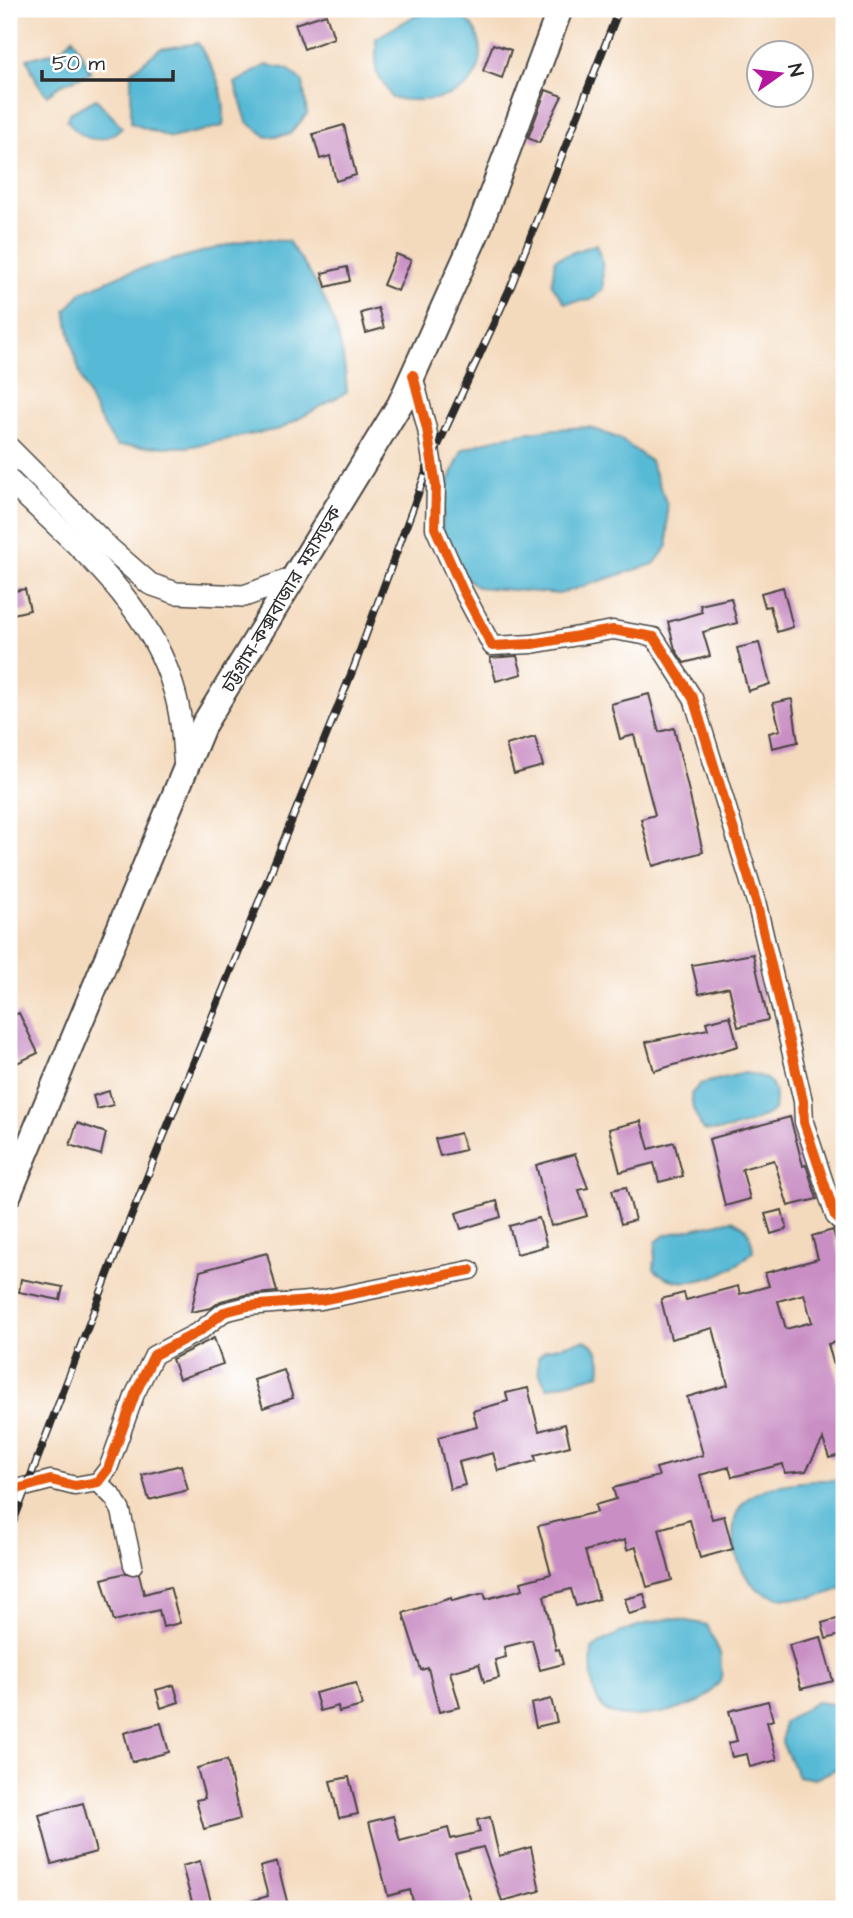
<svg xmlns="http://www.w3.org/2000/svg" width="853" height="1918" font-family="'Architects Daughter','Noto Sans Bengali',sans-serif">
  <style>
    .water { fill: #56b9d5; stroke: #407280; stroke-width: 2 }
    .building { fill: #c98fc4; fill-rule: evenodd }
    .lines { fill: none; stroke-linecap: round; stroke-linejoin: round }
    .minor-casing { stroke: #494541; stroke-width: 21 }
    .major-casing { stroke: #494541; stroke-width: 24 }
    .highway-casing { stroke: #494541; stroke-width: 28 }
    .minor { stroke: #fff; stroke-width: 18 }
    .major { stroke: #fff; stroke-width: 21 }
    .highway { stroke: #fff; stroke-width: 24 }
    .rail-casing { stroke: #2b2b2b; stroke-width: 8 }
    .rail { stroke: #fff; stroke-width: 5; stroke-dasharray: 16; stroke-linecap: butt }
    .cycleway-casing { stroke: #fff; stroke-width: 15 }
    .cycleway { stroke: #e8590c; stroke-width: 10 }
    .labels { text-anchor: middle; stroke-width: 5; stroke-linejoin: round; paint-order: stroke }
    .street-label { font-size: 19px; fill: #2b2b2b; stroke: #fff }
  </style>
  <rect width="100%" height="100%" fill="#fff"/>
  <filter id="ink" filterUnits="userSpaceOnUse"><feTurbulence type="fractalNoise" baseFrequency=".0143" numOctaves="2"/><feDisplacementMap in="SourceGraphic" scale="14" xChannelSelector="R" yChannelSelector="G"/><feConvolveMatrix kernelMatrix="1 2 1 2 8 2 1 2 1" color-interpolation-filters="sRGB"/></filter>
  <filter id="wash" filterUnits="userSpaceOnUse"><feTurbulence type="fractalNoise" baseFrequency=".00686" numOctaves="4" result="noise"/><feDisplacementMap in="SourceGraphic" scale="28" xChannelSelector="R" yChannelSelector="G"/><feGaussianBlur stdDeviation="1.57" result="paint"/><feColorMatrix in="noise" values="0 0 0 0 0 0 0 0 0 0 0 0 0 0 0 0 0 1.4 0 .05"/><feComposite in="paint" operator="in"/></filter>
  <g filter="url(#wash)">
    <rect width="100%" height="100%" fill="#f4dabd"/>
    <g class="water">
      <path d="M439 9C479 9 496 62 465 87 445 102 414 102 392 98L376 71V38L413 17Z"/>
      <polygon points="73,38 91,73 64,83 47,95 38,84 27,59 59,51"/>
      <path d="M198 43C214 70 228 93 223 126L171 138 131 123V72L160 49Z"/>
      <polygon points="266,65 288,69 303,82 307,114 290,134 267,137 247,122 235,83"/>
      <path d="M96 99 122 127C103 146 82 142 67 120L70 113Z"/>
      <path d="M249 239 288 241C325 292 343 328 347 392L280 429 187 447 117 446C86 405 74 362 66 311L82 292 125 273Z"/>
      <polygon points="596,244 602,261 603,289 591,300 565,303 552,285 555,259"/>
      <path d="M589 427 620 439 650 461 667 505 668 546 654 564 559 594 477 587 455 568 441 532 447 486 462 450C504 433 544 429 589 427Z"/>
      <path d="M744 1073C770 1076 778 1083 774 1110 755 1123 726 1134 703 1130L693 1109 691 1094 700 1084Z"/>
      <path d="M732 1220C748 1227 751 1234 753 1251 732 1274 681 1296 654 1269L656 1242 665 1235Z"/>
      <path d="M585 1340C598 1347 603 1359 600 1374L547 1388 538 1370V1357L545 1350Z"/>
      <path d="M818 1480H844V1587C824 1599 781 1603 761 1591 735 1575 722 1522 746 1500 763 1484 797 1483 818 1480Z"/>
      <path d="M673 1618 707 1625 720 1653 722 1679C716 1686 707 1698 699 1702 677 1711 619 1726 602 1707 590 1693 591 1666 592 1649 616 1631 643 1623 673 1618Z"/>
      <polygon points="816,1702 839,1705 844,1711 844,1765 815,1779 798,1776 782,1743 784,1722"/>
    </g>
    <g id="blocks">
      <g class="building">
        <polygon points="326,14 334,38 304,49 295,24"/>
        <polygon points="493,44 511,50 502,78 483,71"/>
        <polygon points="546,90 562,96 539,143 528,138"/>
        <polygon points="344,125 356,175 336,181 330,156 320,159 313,134"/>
        <polygon points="396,254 411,260 398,291 383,285"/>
        <polygon points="347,267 350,281 326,287 322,273"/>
        <polygon points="378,308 384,328 366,333 361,313"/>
        <polygon points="783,587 793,627 777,632 770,606 765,607 761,593"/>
        <polygon points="25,589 30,610 9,615 9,592"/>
        <polygon points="731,598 737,623 703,632 710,656 684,663 675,649 668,622 702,612 700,605"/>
        <polygon points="759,643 770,684 748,691 737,648"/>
        <polygon points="517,656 522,674 496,681 490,658"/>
        <polygon points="649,694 659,732 674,728 703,852 653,866 641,819 655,815 634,735 620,739 611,704"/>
        <polygon points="792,699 798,742 772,748 769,733 780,730 773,703"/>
        <polygon points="535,737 543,766 514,774 506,745"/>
        <polygon points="753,954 768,1020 738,1027 729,987 699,994 692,965"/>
        <polygon points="19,1013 38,1053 17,1063 9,1046 9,1017"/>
        <polygon points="730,1016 738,1046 654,1071 646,1042 708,1029 706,1022"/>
        <polygon points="109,1091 113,1105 97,1109 93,1096"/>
        <polygon points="790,1117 803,1166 806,1165 817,1199 788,1206 774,1160 742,1169 750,1199 725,1206 709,1139"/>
        <polygon points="641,1121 649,1149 674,1142 683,1176 659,1182 654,1163 620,1172 609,1129"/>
        <polygon points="77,1123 106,1133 101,1155 70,1145"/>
        <polygon points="460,1133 465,1150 440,1156 435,1139"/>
        <polygon points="575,1154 588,1188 579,1190 587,1216 551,1226 536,1165"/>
        <polygon points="626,1187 635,1220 621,1224 612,1190"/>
        <polygon points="497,1201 501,1217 461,1229 456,1213"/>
        <polygon points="782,1210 787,1229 771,1234 765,1214"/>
        <polygon points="539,1218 547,1246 517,1254 509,1226"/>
        <path d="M833 1230 844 1272V1290L840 1291 844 1306V1340L828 1344 842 1395 838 1396 844 1423 838 1425 844 1454 829 1458 823 1439 806 1471 785 1473 783 1464 732 1477 729 1467 700 1475 712 1519 724 1516 733 1549 700 1558 690 1520 659 1529 672 1580 647 1587 636 1547 627 1550 625 1540 585 1551 599 1599 576 1606 571 1589 544 1596 556 1650 559 1649 563 1664 540 1670 532 1640 504 1647 506 1657 495 1660 499 1678 484 1682 479 1664 450 1672 460 1707 439 1712 428 1668 421 1670 403 1613 451 1598 452 1601 484 1593 486 1599 523 1589 521 1582 551 1574 538 1526 597 1512 595 1505 616 1499 613 1488 659 1476 656 1468 703 1455 687 1397 728 1385 713 1328 671 1339 661 1299 684 1293 686 1300 738 1286 740 1294 769 1286 765 1273 818 1259 812 1236ZM804 1294 812 1322 786 1329 778 1301Z"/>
        <polygon points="267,1253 277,1292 245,1295 221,1301 211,1308 191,1312 200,1271"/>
        <polygon points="21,1279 63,1287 60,1300 19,1292"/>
        <polygon points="214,1338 223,1364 179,1379 172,1359"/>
        <polygon points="284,1370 293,1398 263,1408 254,1380"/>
        <polygon points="528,1388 539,1431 565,1424 570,1446 535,1455 536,1461 498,1471 493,1453 459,1462 465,1485 450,1489 438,1437 477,1427 473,1411 508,1401 506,1393"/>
        <polygon points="181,1465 188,1490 149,1500 142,1475"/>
        <polygon points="125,1573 139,1574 144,1594 170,1587 180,1623 163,1627 159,1610 114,1621 102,1579"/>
        <polygon points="644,1594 648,1609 629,1614 625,1599"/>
        <polygon points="844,1617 844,1634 826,1639 822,1623"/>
        <polygon points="821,1637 833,1681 801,1689 789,1645"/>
        <polygon points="356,1683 362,1706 339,1712 338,1706 320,1711 315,1693"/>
        <polygon points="174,1685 179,1702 161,1708 156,1690"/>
        <polygon points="551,1699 557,1722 536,1727 531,1704"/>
        <polygon points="768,1701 773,1720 767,1722 777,1760 750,1767 747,1754 732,1757 728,1743 737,1741 729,1711"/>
        <polygon points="161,1723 169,1752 132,1762 124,1733"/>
        <polygon points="227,1760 240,1819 204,1829 196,1800 205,1798 197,1768"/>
        <polygon points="349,1777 358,1814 339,1818 330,1781"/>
        <polygon points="83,1803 96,1852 52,1864 39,1815"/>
        <polygon points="393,1816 400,1841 448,1828 451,1839 480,1832 477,1820 490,1817 499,1856 531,1847 540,1891 502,1901 483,1847 455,1854 471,1901 442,1909 415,1909 410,1890 388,1896 369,1822"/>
        <polygon points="200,1861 213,1909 194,1909 182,1866"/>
        <polygon points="277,1862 289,1909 238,1909 237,1905 268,1896 260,1867"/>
      </g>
    </g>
  </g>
  <g filter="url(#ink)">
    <use href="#blocks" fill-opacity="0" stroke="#494541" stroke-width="2"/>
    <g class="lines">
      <defs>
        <g id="minor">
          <polyline points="413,375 427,429 436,486 435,528 462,589 492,646 532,644 613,630 654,637 693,698 757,905 803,1101 804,1122 835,1216 844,1225"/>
          <polyline points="98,1482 114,1498 121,1511 133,1565"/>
          <polyline points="17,1489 51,1480 75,1486 98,1482 108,1469 135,1394 154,1355 200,1331 224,1312 248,1306 321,1300 470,1270"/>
        </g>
        <g id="major">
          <polyline points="9,448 110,549 150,584 176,593 244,596 294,578"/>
          <path d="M9 480C71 541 150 602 174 690 182 716 183 743 185 770"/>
        </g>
        <polyline id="highway" points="9,1194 204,724 400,404 479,228 560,9"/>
      </defs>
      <use href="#minor" class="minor-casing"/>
      <use href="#major" class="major-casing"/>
      <use href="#highway" class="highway-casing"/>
      <use href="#minor" class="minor"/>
      <use href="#major" class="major"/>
      <use href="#highway" class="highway"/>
      <defs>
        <polyline id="rail" points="9,1533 113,1261 354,667 428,467 512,284 619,9"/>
      </defs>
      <use href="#rail" class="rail-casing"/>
      <use href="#rail" class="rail"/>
      <defs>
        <g id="cycleway">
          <polyline points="413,375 427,429 436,486 435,528 462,589 492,646 532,644 613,630 654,637 693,698 757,905 803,1101 804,1122 835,1216 844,1225"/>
          <polyline points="17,1489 51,1480 75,1486 98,1482 108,1469 135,1394 154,1355 200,1331 224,1312 248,1306 321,1300 470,1270"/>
        </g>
      </defs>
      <use href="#cycleway" class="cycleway-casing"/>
      <use href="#cycleway" class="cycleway"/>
    </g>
  </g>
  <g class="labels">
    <g class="street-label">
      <text transform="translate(281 599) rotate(-59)" y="7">চট্টগ্রাম-কক্সবাজার মহাসড়ক</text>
    </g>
  </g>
  <rect width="853" height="1918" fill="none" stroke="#fff" stroke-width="35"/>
  <g transform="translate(780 74) rotate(76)"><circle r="33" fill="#ffffff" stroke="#aaaaaa" stroke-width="2"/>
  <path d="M0-5L12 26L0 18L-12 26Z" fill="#b5179e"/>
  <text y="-10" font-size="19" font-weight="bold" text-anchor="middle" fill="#2b2b2b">N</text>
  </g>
  <path d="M42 70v10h131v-10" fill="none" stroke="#2b2b2b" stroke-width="3.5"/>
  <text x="52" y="70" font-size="21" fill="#2b2b2b" stroke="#ffffff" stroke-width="5" paint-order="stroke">50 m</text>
</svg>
